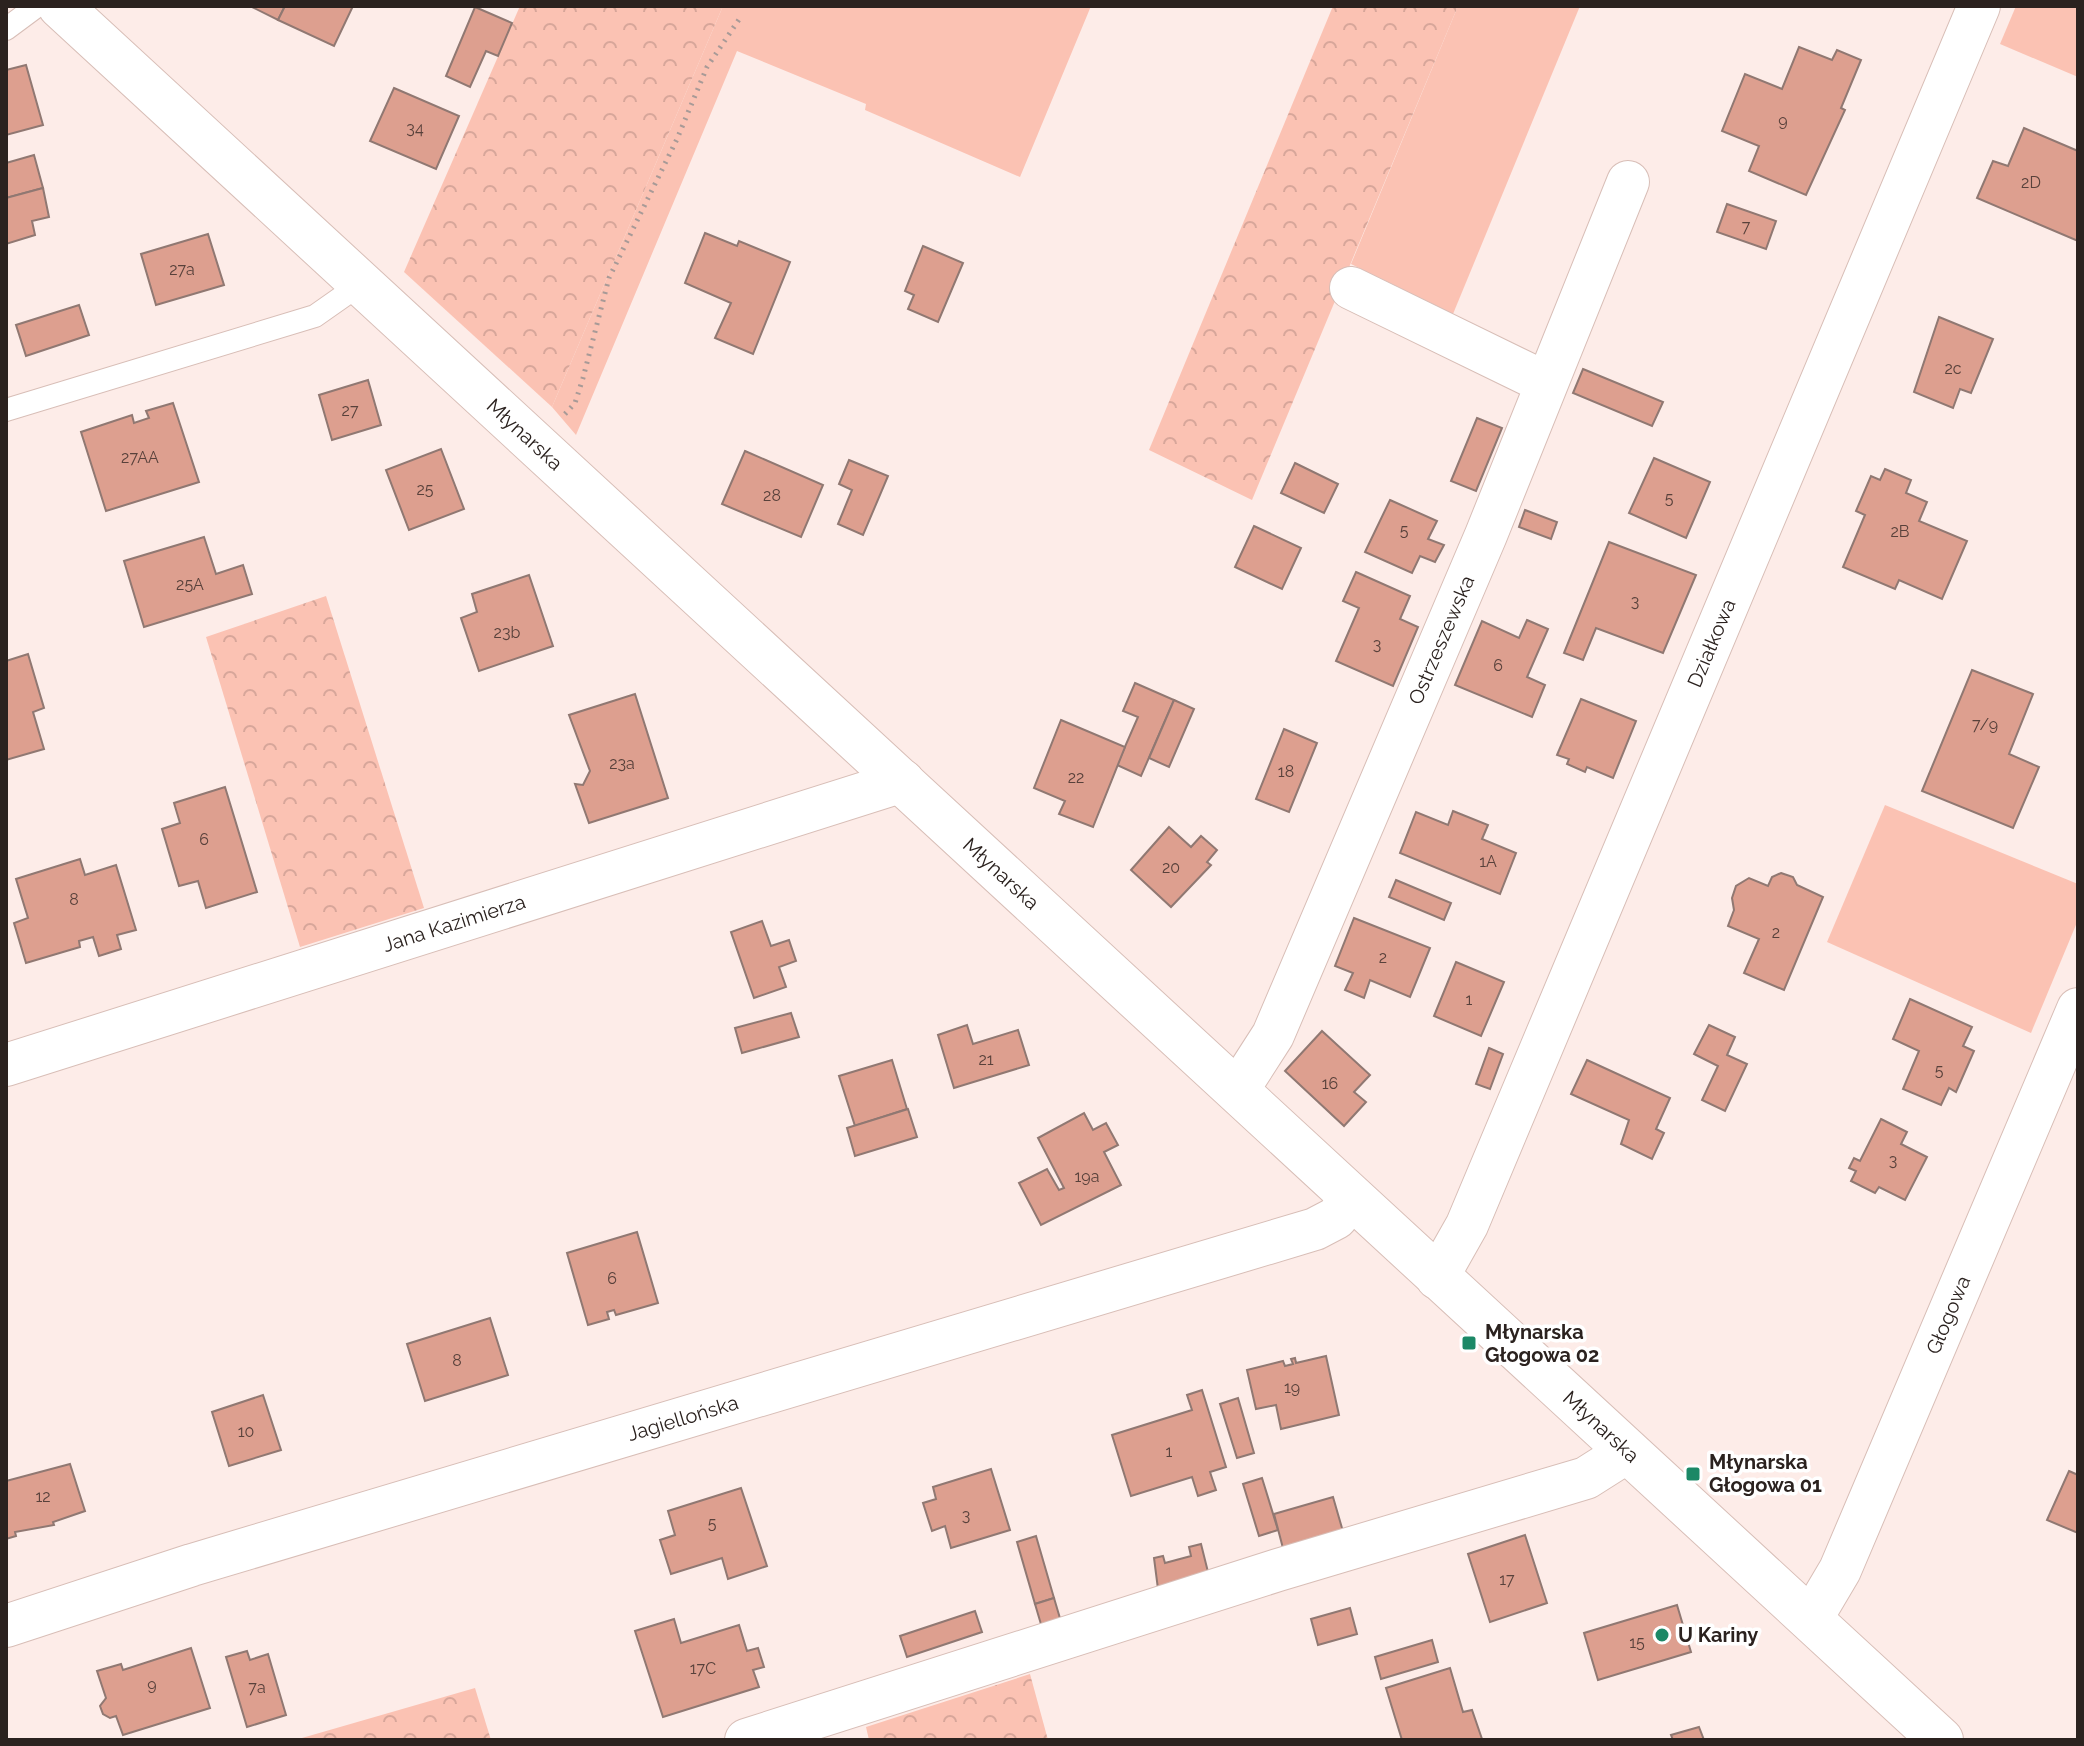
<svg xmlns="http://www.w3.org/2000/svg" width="2084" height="1746" font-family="Raleway,sans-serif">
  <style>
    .grass { fill: #fbc2b3 }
    .forest { fill: url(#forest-crowns) }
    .building { fill: #dd9f8f; stroke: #907872; stroke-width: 2 }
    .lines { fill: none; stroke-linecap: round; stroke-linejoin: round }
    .lane-casing { stroke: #d8beb7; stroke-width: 24 }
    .street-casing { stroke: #d8beb7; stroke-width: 44 }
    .secondary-casing { stroke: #d8beb7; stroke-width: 46 }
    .path { stroke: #a89a97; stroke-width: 5; stroke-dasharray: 2 6; stroke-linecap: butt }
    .lane { stroke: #fff; stroke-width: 22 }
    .street { stroke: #fff; stroke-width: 42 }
    .secondary { stroke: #fff; stroke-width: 44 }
    .poi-dot { fill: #1c8866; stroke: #fff; stroke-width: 3 }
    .labels { text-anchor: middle; stroke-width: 7; stroke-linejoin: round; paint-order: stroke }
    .number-label { font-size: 16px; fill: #58413b }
    .street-label { font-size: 20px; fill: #2b221f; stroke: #fff }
    .poi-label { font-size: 20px; font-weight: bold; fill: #2b221f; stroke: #fff; text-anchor: start }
  </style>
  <defs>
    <pattern id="forest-crowns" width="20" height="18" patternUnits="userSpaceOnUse" patternTransform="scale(2)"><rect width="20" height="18" fill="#fbc2b3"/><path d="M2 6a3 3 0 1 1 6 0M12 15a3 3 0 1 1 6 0" fill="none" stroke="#d7a69a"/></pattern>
  </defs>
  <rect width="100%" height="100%" fill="#fdece8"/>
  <g class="grass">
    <polygon points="723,6 1091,6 1020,177 865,110 866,104 737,51 576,435 552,407"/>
    <polygon points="1458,6 1580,6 1453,314 1351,264"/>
    <polygon points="2016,6 2078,6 2078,77 2000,44"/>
    <polygon points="1885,805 2078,884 2078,920 2031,1033 1827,942"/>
  </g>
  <g class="forest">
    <polygon points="520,6 723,6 552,407 404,272"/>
    <polygon points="1333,6 1458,6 1252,500 1149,450"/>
    <polygon points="326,596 424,908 300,947 206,637"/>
    <polygon points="1030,1674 1048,1740 869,1740 866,1727"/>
    <polygon points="475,1688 491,1740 295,1740"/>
  </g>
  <g class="building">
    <polygon points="250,6 285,6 278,20"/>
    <polygon points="285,6 353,6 334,46 278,20"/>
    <polygon points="475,7 512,23 498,56 486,51 470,87 446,76"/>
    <polygon points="1799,47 1832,60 1837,50 1861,60 1841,108 1845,110 1806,195 1749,171 1759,146 1722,131 1745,74 1782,89"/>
    <polygon points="26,65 43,125 6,135 6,70"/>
    <polygon points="394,88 459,116 436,169 370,141"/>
    <polygon points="2024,128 2078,151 2078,241 1977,198 1993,161 2008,166"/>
    <polygon points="34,155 43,188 6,198 6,163"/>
    <polygon points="43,188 49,217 32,221 35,235 6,244 6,198"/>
    <polygon points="1727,204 1776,221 1766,249 1717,232"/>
    <polygon points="705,233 737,246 739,241 790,262 753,354 715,338 731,303 685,283"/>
    <polygon points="208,234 224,285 156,305 141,254"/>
    <polygon points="923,246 963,263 938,322 908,309 914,295 905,291"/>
    <polygon points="79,305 89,335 26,356 16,325"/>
    <polygon points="1939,317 1993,339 1971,393 1960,389 1953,408 1914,392"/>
    <polygon points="1583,369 1663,402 1652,426 1573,393"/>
    <polygon points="368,380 381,425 332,440 319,395"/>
    <polygon points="173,403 199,482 106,511 81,432 132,415 134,423 149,418 146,411"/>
    <polygon points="1477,418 1502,428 1476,491 1451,481"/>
    <polygon points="441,449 464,509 409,530 386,470"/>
    <polygon points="745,451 823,485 801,537 722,504"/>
    <polygon points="1654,458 1710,482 1686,538 1629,513"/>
    <polygon points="849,460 888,476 863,535 838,524 852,490 839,484"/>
    <polygon points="1295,463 1338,484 1324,513 1281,493"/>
    <polygon points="1885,469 1911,480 1906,493 1927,502 1919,521 1967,541 1942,599 1899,580 1895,589 1843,567 1865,515 1856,511 1871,476 1880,480"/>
    <polygon points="1390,500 1437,521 1428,539 1444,545 1435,562 1420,556 1412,573 1365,552"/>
    <polygon points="1525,510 1557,522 1551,539 1519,527"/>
    <polygon points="1254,526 1301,548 1282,589 1235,567"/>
    <polygon points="204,537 216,574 243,565 252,594 144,627 124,561"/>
    <polygon points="1609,542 1696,575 1663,653 1596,628 1583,660 1564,653"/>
    <polygon points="1356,572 1410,596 1400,619 1418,627 1393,686 1336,661 1359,608 1343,601"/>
    <polygon points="529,575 553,646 479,671 461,618 477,612 472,594"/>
    <polygon points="1527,620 1548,629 1527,677 1545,685 1532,717 1455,685 1482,621 1519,638"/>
    <polygon points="28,654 44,708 33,712 44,749 6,760 6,661"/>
    <polygon points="1972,670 2033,694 2009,754 2039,767 2013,828 1922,791"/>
    <polygon points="1135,683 1174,700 1141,776 1117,765 1138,717 1123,711"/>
    <polygon points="635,694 668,798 589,823 575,784 583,785 590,771 569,715"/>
    <polygon points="1581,699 1636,721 1613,778 1587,767 1585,772 1567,764 1569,759 1557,755"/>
    <polygon points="1174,700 1194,709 1169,767 1149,758"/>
    <polygon points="1061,720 1125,747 1093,827 1059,814 1065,801 1034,788"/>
    <polygon points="1284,729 1317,743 1289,812 1256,799"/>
    <polygon points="225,787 257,892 206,908 198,881 179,886 162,829 180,823 174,803"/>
    <polygon points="1453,811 1488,825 1482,839 1516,853 1500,894 1400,853 1416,812 1448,825"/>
    <polygon points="1169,827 1191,847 1201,836 1217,850 1207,862 1211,865 1171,907 1131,870"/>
    <polygon points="80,859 85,875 116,865 136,930 117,935 121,949 99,956 93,937 79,941 80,947 26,963 14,923 28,918 16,879"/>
    <polygon points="1781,873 1793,877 1797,885 1823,897 1784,990 1744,973 1759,939 1728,926 1734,910 1732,898 1736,886 1749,878 1768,886 1772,877"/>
    <polygon points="1396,880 1451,903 1444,920 1389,897"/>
    <polygon points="1354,918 1430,948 1410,997 1370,980 1364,998 1345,990 1353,973 1335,966"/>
    <polygon points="762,921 771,946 789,940 796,961 779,967 786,987 754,998 731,932"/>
    <polygon points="1456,962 1504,982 1481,1036 1434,1016"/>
    <polygon points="1910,999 1972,1027 1963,1046 1974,1051 1956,1092 1949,1088 1941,1105 1903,1089 1919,1051 1893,1039"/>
    <polygon points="791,1013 799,1037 742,1053 735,1028"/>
    <polygon points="967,1025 973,1044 1018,1030 1029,1065 954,1088 938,1035"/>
    <polygon points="1709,1025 1735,1037 1727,1055 1747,1064 1725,1111 1702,1100 1718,1066 1694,1054"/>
    <polygon points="1322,1031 1370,1075 1354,1092 1366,1102 1344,1126 1285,1071"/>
    <polygon points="1489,1048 1503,1054 1490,1089 1476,1084"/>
    <polygon points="892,1060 907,1109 855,1126 839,1076"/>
    <polygon points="1587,1060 1670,1098 1656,1129 1664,1133 1652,1159 1621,1144 1629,1120 1571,1094"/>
    <polygon points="908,1109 917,1137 855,1156 847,1128"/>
    <polygon points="1084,1113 1093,1130 1106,1123 1118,1145 1104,1152 1121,1185 1041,1225 1019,1183 1047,1169 1059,1190 1064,1188 1038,1138"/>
    <polygon points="1881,1119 1907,1132 1901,1144 1927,1157 1905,1200 1879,1187 1875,1193 1851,1181 1856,1171 1849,1168 1854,1158 1860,1161"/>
    <polygon points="637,1232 658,1303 616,1315 614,1310 607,1312 609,1319 588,1325 567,1253"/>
    <polygon points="490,1318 508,1375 425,1401 407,1344"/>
    <polygon points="1326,1356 1339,1415 1281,1429 1276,1405 1256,1409 1247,1370 1283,1361 1285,1366 1293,1364 1291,1359 1295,1358 1296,1363"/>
    <polygon points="1202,1390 1226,1467 1210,1472 1216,1490 1198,1496 1192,1477 1131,1496 1112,1435 1192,1410 1187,1395"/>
    <polygon points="263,1395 281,1450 229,1466 212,1412"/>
    <polygon points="1238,1398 1254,1453 1237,1458 1220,1404"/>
    <polygon points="70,1464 85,1511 53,1522 54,1525 15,1532 16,1536 6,1539 6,1481"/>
    <polygon points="991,1469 1010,1530 951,1548 945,1526 932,1531 923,1503 936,1499 933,1487"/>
    <polygon points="2069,1471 2078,1475 2078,1533 2047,1520"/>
    <polygon points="1262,1478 1278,1530 1259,1536 1243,1484"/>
    <polygon points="741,1488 767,1566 728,1579 722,1558 671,1574 660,1540 675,1535 668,1511"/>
    <polygon points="1333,1497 1344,1535 1284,1552 1274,1514"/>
    <polygon points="1525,1535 1547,1603 1490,1622 1468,1554"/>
    <polygon points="1036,1536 1054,1598 1035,1604 1017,1542"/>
    <polygon points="1201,1544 1209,1576 1158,1589 1154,1558 1163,1556 1165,1563 1191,1556 1189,1547"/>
    <polygon points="1054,1598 1062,1625 1043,1631 1035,1604"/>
    <polygon points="1677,1605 1691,1652 1598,1680 1584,1633"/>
    <polygon points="1350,1608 1357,1634 1318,1645 1311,1619"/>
    <polygon points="975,1611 982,1632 907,1657 900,1636"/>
    <polygon points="674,1619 681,1643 739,1625 747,1651 758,1648 764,1667 753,1670 759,1687 663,1717 635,1631"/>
    <polygon points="1432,1640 1438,1662 1381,1679 1375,1657"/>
    <polygon points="191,1648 210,1708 123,1735 116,1716 110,1718 103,1714 100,1706 106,1698 97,1671 121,1664 123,1670"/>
    <polygon points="247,1651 250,1660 268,1654 286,1715 247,1727 226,1657"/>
    <polygon points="1450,1668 1463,1712 1472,1710 1482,1739 1402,1740 1386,1688"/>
    <polygon points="1699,1727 1704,1740 1673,1740 1671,1735"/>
  </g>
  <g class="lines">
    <defs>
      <g id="lane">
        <polyline points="6,29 37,6"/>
        <polyline points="6,410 315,316 362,283"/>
      </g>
      <g id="street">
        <polyline points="1351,288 1546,383"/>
        <path id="s1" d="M6 1065 903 781"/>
        <path id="s2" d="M1237 1091 1273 1035 1486 535 1628 182"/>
        <path id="s3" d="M1437 1278 1467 1225 1979 6"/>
        <path id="s4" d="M1811 1619 1840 1570 2078 1009"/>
        <path id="s5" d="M6 1626 192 1565 1315 1229 1336 1218 1352 1198"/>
        <polyline points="746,1740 1278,1570 1586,1478 1627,1452"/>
      </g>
      <g id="secondary">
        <path id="s6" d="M60 6 1941 1740"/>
      </g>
    </defs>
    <use href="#lane" class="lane-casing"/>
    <use href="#street" class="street-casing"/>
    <use href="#secondary" class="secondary-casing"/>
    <polyline class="path" points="565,414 575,403 583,378 609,278 677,139 707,67 742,15"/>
    <use href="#lane" class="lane"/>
    <use href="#street" class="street"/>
    <use href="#secondary" class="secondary"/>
  </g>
  <g class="poi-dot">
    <rect x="1461" y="1335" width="16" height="16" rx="4"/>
    <rect x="1685" y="1466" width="16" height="16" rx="4"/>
    <circle cx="1662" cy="1635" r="8"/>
  </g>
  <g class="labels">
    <g class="number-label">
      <text x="1783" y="126">9</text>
      <text x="415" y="134">34</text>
      <text x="2031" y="188">2D</text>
      <text x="1746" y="232">7</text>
      <text x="182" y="275">27a</text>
      <text x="1953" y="374">2c</text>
      <text x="350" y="416">27</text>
      <text x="140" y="463">27AA</text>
      <text x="425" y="495">25</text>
      <text x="772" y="501">28</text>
      <text x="1669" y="504">5</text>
      <text x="1404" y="536">5</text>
      <text x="1900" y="537">2B</text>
      <text x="190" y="590">25A</text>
      <text x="1635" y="607">3</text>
      <text x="507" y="638">23b</text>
      <text x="1377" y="650">3</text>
      <text x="1498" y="671">6</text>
      <text x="1985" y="730">7/9</text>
      <text x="622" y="769">23a</text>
      <text x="1286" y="777">18</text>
      <text x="1076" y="783">22</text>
      <text x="204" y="845">6</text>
      <text x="1488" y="867">1A</text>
      <text x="1171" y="873">20</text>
      <text x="74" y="905">8</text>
      <text x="1776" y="938">2</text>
      <text x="1383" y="963">2</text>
      <text x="1469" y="1005">1</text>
      <text x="986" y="1065">21</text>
      <text x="1939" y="1076">5</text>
      <text x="1330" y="1089">16</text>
      <text x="1893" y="1166">3</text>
      <text x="1087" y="1182">19a</text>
      <text x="612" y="1284">6</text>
      <text x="457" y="1366">8</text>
      <text x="1292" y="1393">19</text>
      <text x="246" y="1437">10</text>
      <text x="1169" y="1457">1</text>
      <text x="43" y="1502">12</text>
      <text x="966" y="1521">3</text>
      <text x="712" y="1529">5</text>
      <text x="1507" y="1585">17</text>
      <text x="1637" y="1648">15</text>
      <text x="703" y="1674">17C</text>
      <text x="152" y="1690">9</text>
      <text x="257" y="1693">7a</text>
    </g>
    <g class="street-label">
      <text dy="7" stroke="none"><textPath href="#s6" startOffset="632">Młynarska</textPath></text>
      <text dy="7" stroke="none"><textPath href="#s2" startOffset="496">Ostrzeszewska</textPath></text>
      <text dy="7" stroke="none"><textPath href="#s3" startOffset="692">Działkowa</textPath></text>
      <text dy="7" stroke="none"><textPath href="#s6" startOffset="1280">Młynarska</textPath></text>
      <text dy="7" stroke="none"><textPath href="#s1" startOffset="470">Jana Kazimierza</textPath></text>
      <text dy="7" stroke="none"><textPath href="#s4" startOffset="334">Głogowa</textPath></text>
      <text dy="7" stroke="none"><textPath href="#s5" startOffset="708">Jagiellońska</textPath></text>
      <text dy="7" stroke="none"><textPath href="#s6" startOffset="2096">Młynarska</textPath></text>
    </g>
    <g class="poi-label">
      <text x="1485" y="1339">Młynarska<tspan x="1485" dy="23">Głogowa 02</tspan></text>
      <text x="1709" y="1469">Młynarska<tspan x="1709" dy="23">Głogowa 01</tspan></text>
      <text x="1678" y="1642">U Kariny</text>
    </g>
  </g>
  <rect width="2084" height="1746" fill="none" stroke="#2b221f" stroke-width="16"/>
</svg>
